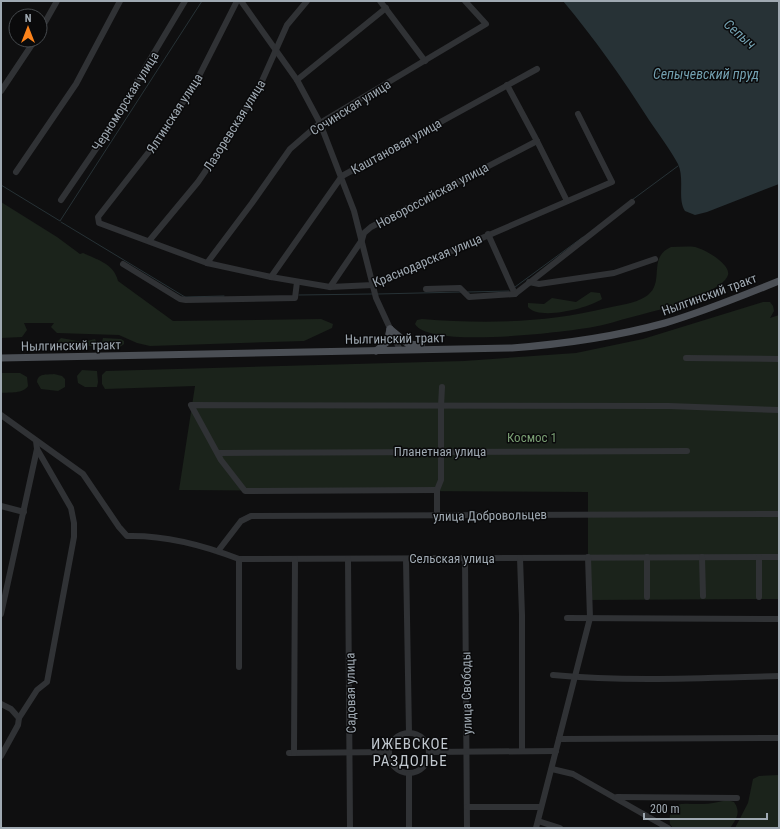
<svg xmlns="http://www.w3.org/2000/svg" width="780" height="829" font-family="'Roboto Condensed',sans-serif">
  <style>
    .green { fill: #1b231b }
    .water { fill: #273236 }
    .lines { fill: none; stroke-linecap: round; stroke-linejoin: round }
    .stream { stroke: #273236; stroke-width: 1 }
    .minor { stroke: #303235; stroke-width: 6 }
    .major { stroke: #4b4f55; stroke-width: 7 }
    .labels { text-anchor: middle; stroke-width: 3; stroke-linejoin: round; paint-order: stroke }
    .street-label { font-size: 13px; fill: #9fa9b2; stroke: #0a0a0b }
    .park-label { font-size: 13px; fill: #7a9f74; stroke: #0a0a0b }
    .water-label { font-size: 14px; font-style: italic; fill: #73a0b0; stroke: #0a0a0b }
    .quarter-label { font-size: 15px; letter-spacing: 1px; fill: #c0c7ce; stroke: #0a0a0b }
  </style>
  <rect width="100%" height="100%" fill="#0f0f10"/>
  <g class="green">
    <path d="M1 202 57 237 80 254 83 253C98 260 114 264 118 281L173 321 321 319 333 324 332 328 304 341 150 346 137 343 119 335 57 333 51 327 54 323H24L27 330 22 337 1 338Z"/>
    <path d="M671 247C679 247 688 246 695 247 704 249 731 264 728 275 726 282 715 288 709 291 687 304 657 310 632 317 619 320 606 325 593 327 565 332 429 349 415 324L417 320 422 319C485 324 545 323 607 308 619 305 634 304 645 297 667 284 646 258 671 247Z"/>
    <path d="M591 292 600 293 602 299C589 308 539 321 528 307V303L544 304 552 298 576 302Z"/>
    <polygon points="763,302 770,302 773,306 774,311 770,318 779,315 779,599 588,600 588,492 179,490 195,386 105,389 102,384 102,375 106,371 464,361 576,353 643,339"/>
    <polygon points="61,338 83,342 95,339 97,344 93,346 62,346 57,342"/>
    <polygon points="103,338 121,339 124,341 124,344 120,347 103,347 101,346"/>
    <polygon points="82,370 97,371 98,382 97,387 85,387 78,383 77,376"/>
    <path d="M1 373H20L27 377 28 386C23 394 10 392 1 393Z"/>
    <path d="M54 374 62 376 65 379V387L58 391 41 389 37 382C38 373 46 375 54 374Z"/>
    <polygon points="779,775 779,828 735,828 748,803 753,779 759,776"/>
    <path d="M727 800 734 802C741 812 737 818 730 828H673L670 824C667 798 686 805 702 804 710 804 719 802 727 800Z"/>
  </g>
  <path class="water" d="M563 1H779V184L707 212 695 215 685 211C677 199 685 179 678 164 670 149 659 135 649 120 623 79 594 38 563 1Z"/>
  <g class="lines">
    <g class="stream">
      <polyline points="1,185 60,221 202,1"/>
      <polyline points="632,200 678,166"/>
      <polyline points="61,222 185,297 224,296"/>
      <polyline points="515,287 583,237"/>
      <polyline points="468,292 509,291"/>
      <polyline points="378,294 461,292"/>
      <polyline points="299,295 372,294"/>
    </g>
    <g class="minor">
      <polyline points="237,1 195,84 155,144 98,217 99,223 207,263 271,277 330,287 373,285 612,182 578,114"/>
      <polyline points="241,1 297,80 320,123 354,211 376,298 400,350"/>
      <polyline points="380,1 425,61"/>
      <polyline points="40,31 57,1"/>
      <polyline points="297,80 386,8"/>
      <polyline points="507,85 537,141 567,201"/>
      <polyline points="1,91 35,40"/>
      <polyline points="16,172 76,84 120,1"/>
      <polyline points="61,200 102,140 185,1"/>
      <polyline points="488,234 515,294"/>
      <polyline points="149,241 198,182 220,150 258,90 287,25 307,1"/>
      <polyline points="207,263 252,203 290,149 320,123 486,24 465,1"/>
      <polyline points="123,264 180,299 186,300 295,298 297,282"/>
      <polyline points="271,277 342,176 537,69"/>
      <polyline points="529,282 539,284 614,273 655,259"/>
      <polyline points="330,287 362,240 364,233 371,227 537,141"/>
      <polyline points="426,289 460,288 469,297 515,294 632,202"/>
      <polyline points="686,358 779,359"/>
      <path d="M1 415 83 474 119 527 127 536C166 535 203 545 239 559L779 557"/>
      <polyline points="218,453 687,451"/>
      <polyline points="437,490 245,491 221,460 191,405 669,406 779,410"/>
      <polyline points="1,506 24,512"/>
      <polyline points="437,516 437,490 441,480 441,406 442,387"/>
      <polyline points="218,551 241,521 251,516 779,514"/>
      <polyline points="702,557 703,596"/>
      <polyline points="465,558 467,828"/>
      <polyline points="520,558 522,615 522,751"/>
      <polyline points="239,559 239,667"/>
      <polyline points="348,559 350,828"/>
      <polyline points="406,559 409,733"/>
      <polyline points="647,597 647,557"/>
      <polyline points="759,597 759,557"/>
      <polyline points="1,614 37,449"/>
      <polyline points="567,618 779,619"/>
      <path d="M553 675C628 682 704 678 779 676"/>
      <polyline points="1,704 11,709 19,718 18,725 1,756"/>
      <polyline points="19,718 37,690 47,682 74,537 74,523 71,508 37,449 36,441"/>
      <circle cx="409" cy="753" r="20"/>
      <polyline points="559,739 779,738"/>
      <polyline points="430,752 556,751"/>
      <polyline points="289,753 389,752"/>
      <polyline points="294,753 295,559"/>
      <polyline points="552,769 573,774 668,828"/>
      <polyline points="617,797 737,798"/>
      <polyline points="467,807 541,807"/>
      <polyline points="538,821 560,828"/>
      <polyline points="409,828 409,774"/>
      <polyline points="536,828 590,618 588,557"/>
    </g>
    <g class="major">
      <polyline points="390,329 408,344 421,345"/>
      <polyline points="376,351 387,342 390,329"/>
      <path d="M1 358 512 348C564 344 614 337 665 323 703 312 742 296 779 281"/>
    </g>
  </g>
  <g class="labels">
    <g class="street-label">
      <text transform="translate(125 101) rotate(-58)" y="5">Черноморская улица</text>
      <text transform="translate(350 107) rotate(-32)" y="5">Сочинская улица</text>
      <text transform="translate(174 113) rotate(-57)" y="5">Ялтинская улица</text>
      <text transform="translate(234 125) rotate(-58)" y="5">Лазоревская улица</text>
      <text transform="translate(396 146) rotate(-29)" y="5">Каштановая улица</text>
      <text transform="translate(432 195) rotate(-28)" y="5">Новороссийская улица</text>
      <text transform="translate(427 260) rotate(-23)" y="5">Краснодарская улица</text>
      <text transform="translate(709 294) rotate(-20)" y="5">Нылгинский тракт</text>
      <text transform="translate(395 338) rotate(-1)" y="5">Нылгинский тракт</text>
      <text transform="translate(71 345) rotate(-1)" y="5">Нылгинский тракт</text>
      <text x="440" y="456">Планетная улица</text>
      <text transform="translate(490 515) rotate(-1)" y="5">улица Добровольцев</text>
      <text x="452" y="563">Сельская улица</text>
      <text transform="translate(350 693) rotate(-91)" y="5">Садовая улица</text>
      <text transform="translate(466 693) rotate(-91)" y="5">улица Свободы</text>
    </g>
    <g class="park-label">
      <text x="532" y="442">Космос 1</text>
    </g>
    <g class="water-label">
      <text transform="translate(740 34) rotate(41)" y="5">Сепыч</text>
      <text x="706" y="79">Сепычевский пруд</text>
    </g>
    <g class="quarter-label">
      <text x="410" y="749">ИЖЕВСКОЕ<tspan x="410" dy="17">РАЗДОЛЬЕ</tspan></text>
    </g>
  </g>
  <rect width="780" height="829" fill="none" stroke="#9fa9b2" stroke-width="4"/>
  <g transform="translate(28 28)"><circle r="19" fill="#0a0a0b" stroke="#464a4e"/>
  <path d="M0-3L7 15L0 10L-7 15Z" fill="#fc831b"/>
  <text y="-6" font-size="11" font-weight="bold" text-anchor="middle" fill="#9fa9b2">N</text>
  </g>
  <path d="M644 813v6h123v-6" fill="none" stroke="#9fa9b2" stroke-width="2"/>
  <text x="650" y="813" font-size="12" fill="#9fa9b2" stroke="#0a0a0b" stroke-width="3" paint-order="stroke">200 m</text>
</svg>
